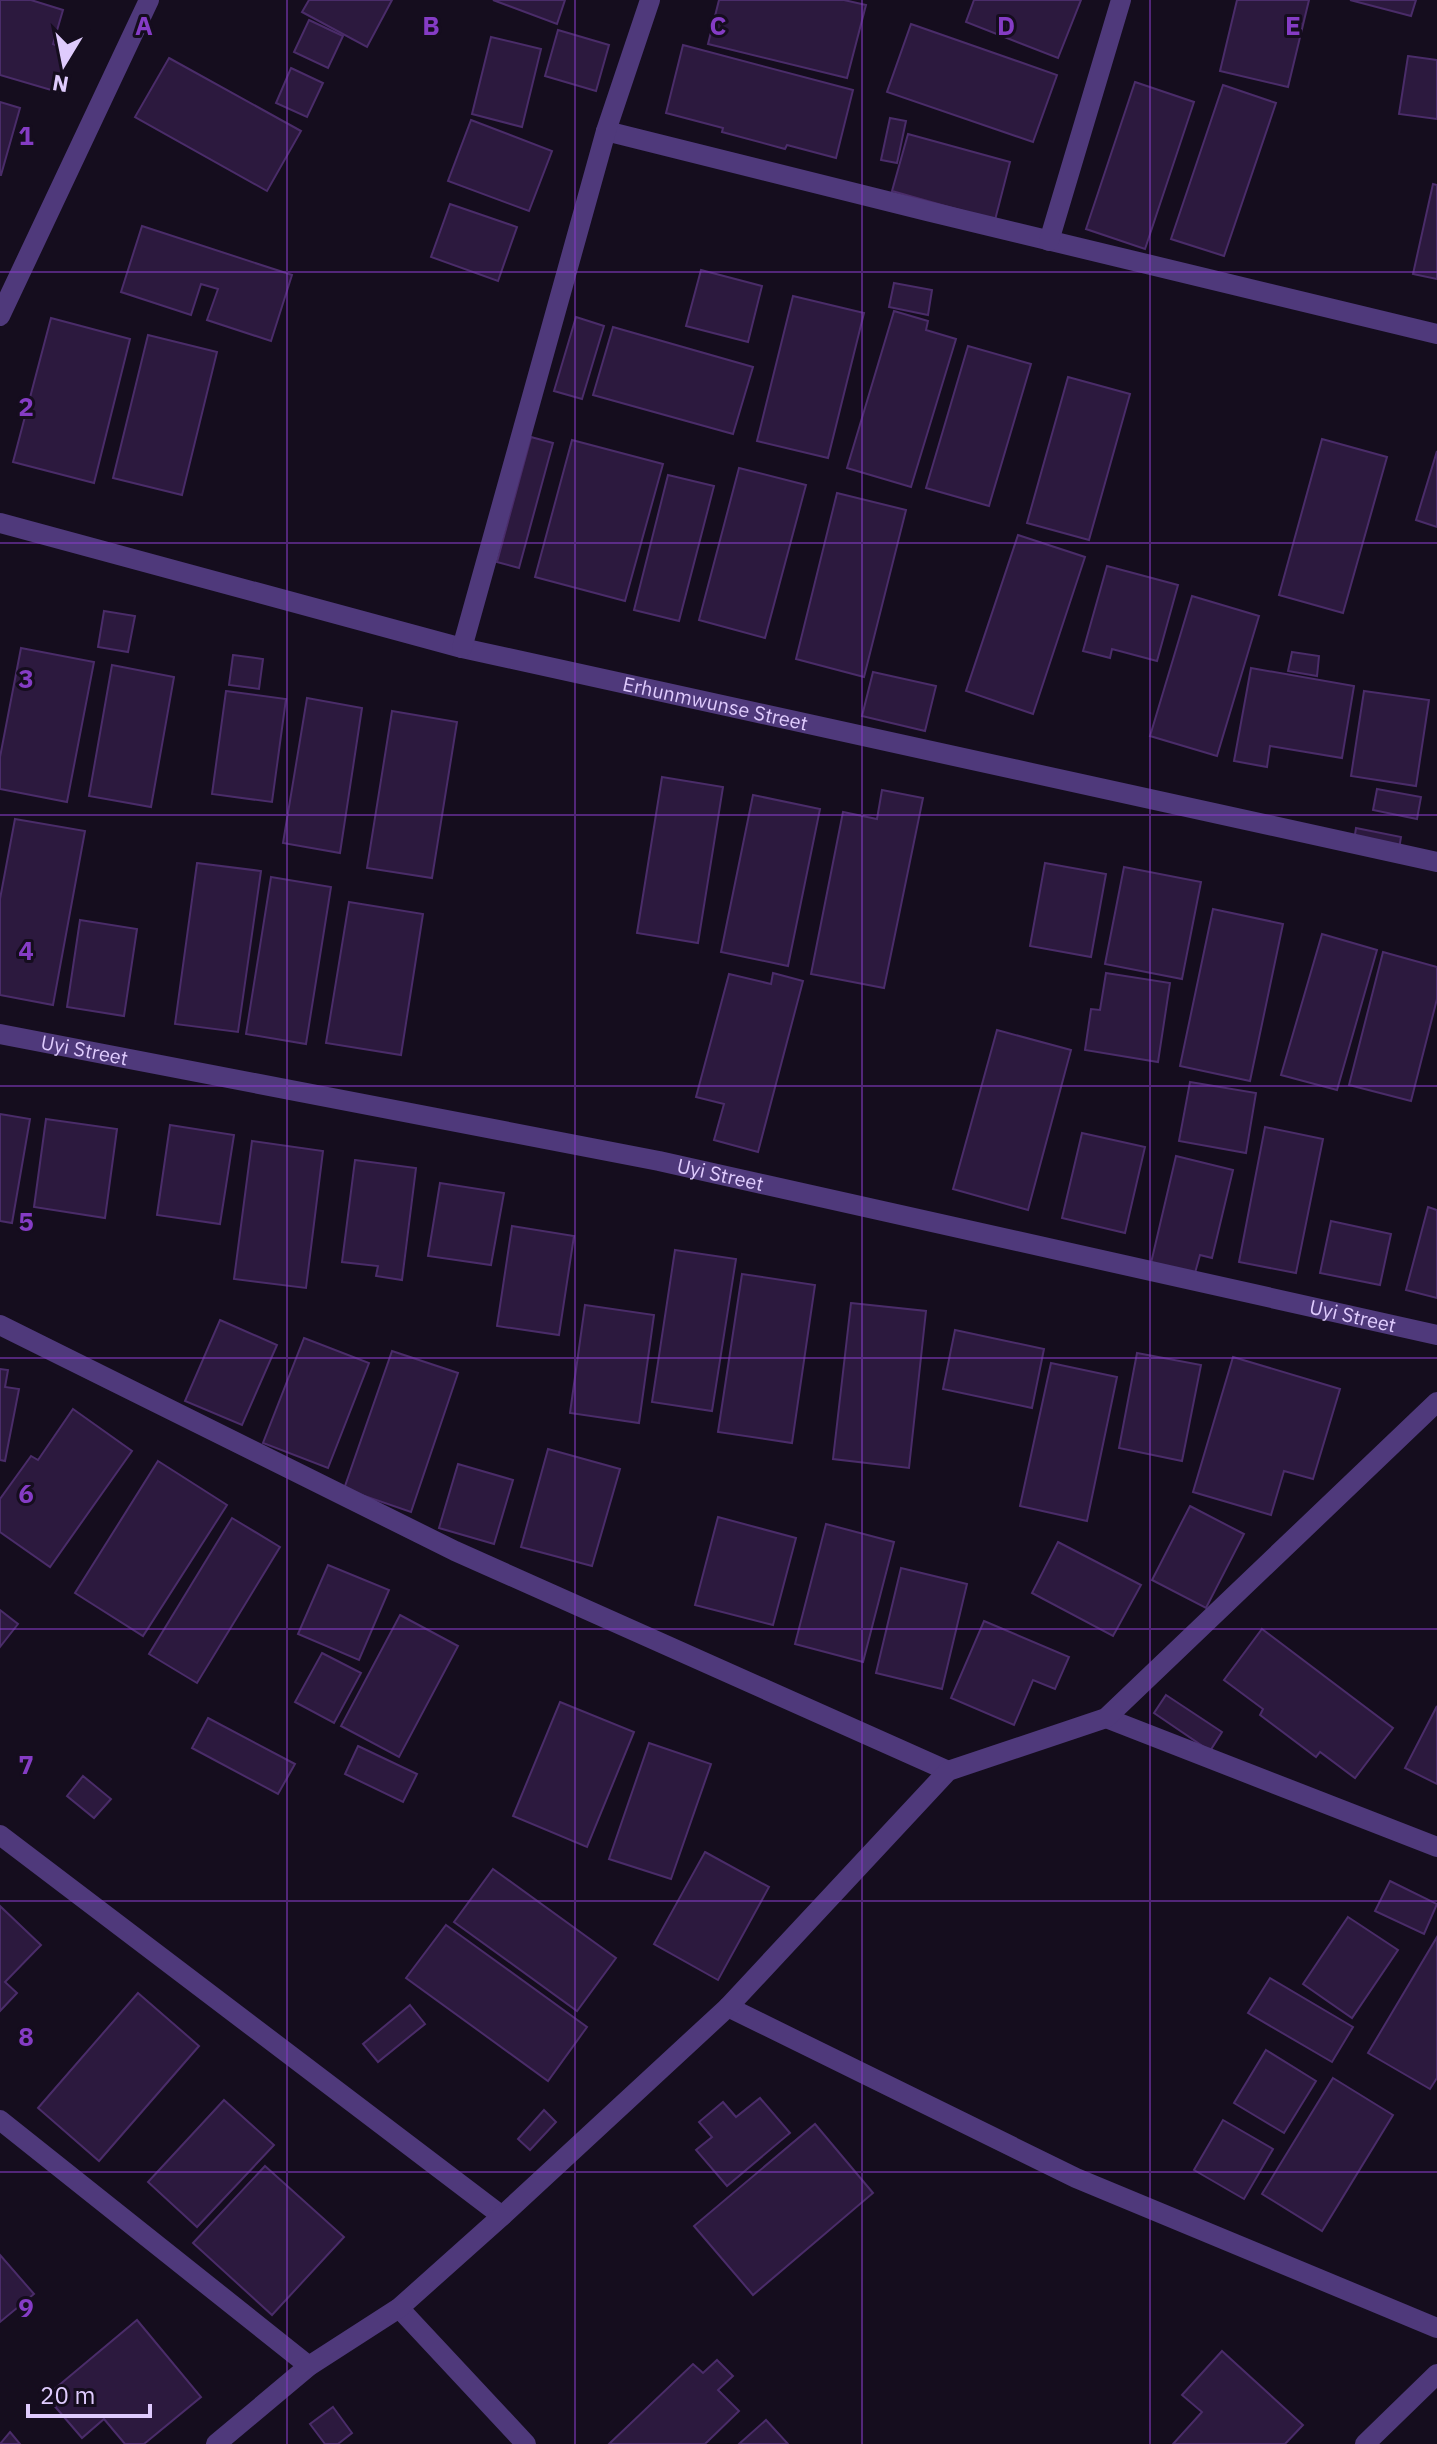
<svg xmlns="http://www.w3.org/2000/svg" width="1437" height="2444" font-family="'IBM Plex Sans',sans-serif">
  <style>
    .building { fill: #2c193e; stroke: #4a2c69; stroke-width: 2 }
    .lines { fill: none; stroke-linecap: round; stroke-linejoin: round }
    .street { stroke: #4f397b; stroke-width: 20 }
    .grid { fill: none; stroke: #853cc5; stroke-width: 2; stroke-opacity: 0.55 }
    .labels { text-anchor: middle; stroke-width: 6; stroke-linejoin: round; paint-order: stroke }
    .street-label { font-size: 20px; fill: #dfcbfd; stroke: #150d1e }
    .grid-label { font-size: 26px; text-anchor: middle; font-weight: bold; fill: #853cc5; stroke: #150d1e; stroke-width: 6; stroke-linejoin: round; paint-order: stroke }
  </style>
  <rect width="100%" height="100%" fill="#150d1e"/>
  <g class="building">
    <polygon points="0,0 31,0 63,10 53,44 70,50 58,92 0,75"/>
    <polygon points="309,0 392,0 367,47 302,12"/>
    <polygon points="493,0 565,0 557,24"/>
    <polygon points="719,0 844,0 866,5 847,78 708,44"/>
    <polygon points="974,0 1081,0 1058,58 966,22"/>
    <polygon points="1237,0 1309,0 1288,87 1220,71"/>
    <polygon points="1350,0 1416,0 1411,16"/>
    <polygon points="309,20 343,36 328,68 294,52"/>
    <polygon points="911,24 1057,75 1033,142 887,92"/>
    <polygon points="558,30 609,45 596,91 545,76"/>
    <polygon points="491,37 541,49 522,127 472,114"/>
    <polygon points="683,45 853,90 836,158 787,145 785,149 722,132 723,128 666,113"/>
    <polygon points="1408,56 1437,60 1437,119 1399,114"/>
    <polygon points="169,58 301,131 267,191 135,117"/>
    <polygon points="291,68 323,83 307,117 276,103"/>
    <polygon points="1135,82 1194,102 1145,249 1086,229"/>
    <polygon points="1223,85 1276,103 1224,256 1171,239"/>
    <polygon points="0,102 20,108 1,175 0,175"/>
    <polygon points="890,118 906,121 897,163 881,160"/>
    <polygon points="471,120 552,151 529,211 448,181"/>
    <polygon points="908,134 1010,162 995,220 892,191"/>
    <polygon points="1433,184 1437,185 1437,279 1413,274"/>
    <polygon points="450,204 517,227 498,281 431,257"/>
    <polygon points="142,226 292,275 271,341 207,320 218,289 201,284 191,315 121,292"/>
    <polygon points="701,270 762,286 748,342 686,326"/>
    <polygon points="894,283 932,290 928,315 889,307"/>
    <polygon points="793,296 864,313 828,458 757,441"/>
    <polygon points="894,311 928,321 926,330 956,339 911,487 847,468"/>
    <polygon points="576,317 604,326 582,399 554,391"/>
    <polygon points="51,318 130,339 94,483 13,462"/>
    <polygon points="613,327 753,367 733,434 593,395"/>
    <polygon points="148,335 217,352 182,495 113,478"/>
    <polygon points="968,346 1031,364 989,506 926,488"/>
    <polygon points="1068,377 1130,394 1089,540 1027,523"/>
    <polygon points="531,437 553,443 519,568 497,562"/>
    <polygon points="1322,439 1387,457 1343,613 1279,595"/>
    <polygon points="572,440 663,464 625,601 535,577"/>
    <polygon points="1437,451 1437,527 1416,520"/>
    <polygon points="739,468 806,485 765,638 699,620"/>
    <polygon points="668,475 714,486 679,621 634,610"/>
    <polygon points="837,493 906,510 864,677 796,659"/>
    <polygon points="1018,535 1085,557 1033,714 966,691"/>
    <polygon points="1107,566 1178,585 1157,661 1112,649 1110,658 1083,651"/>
    <polygon points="1192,596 1259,616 1217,756 1150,736"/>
    <polygon points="104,611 135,616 128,652 98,647"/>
    <polygon points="21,648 94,662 67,802 0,789 0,757"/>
    <polygon points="1292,652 1319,656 1317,676 1288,671"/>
    <polygon points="233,655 263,659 259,689 229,685"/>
    <polygon points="112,665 174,677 151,807 89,796"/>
    <polygon points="1251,668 1354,686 1342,758 1270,746 1267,767 1234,761"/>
    <polygon points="873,672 936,686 925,731 862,716"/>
    <polygon points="226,691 286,699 272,802 212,794"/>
    <polygon points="1364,691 1429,700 1416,786 1351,776"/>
    <polygon points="307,698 362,708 340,853 283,843"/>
    <polygon points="392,711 457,722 432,878 367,868"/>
    <polygon points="662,777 723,787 698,943 637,933"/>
    <polygon points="1377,789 1421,797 1417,819 1373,810"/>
    <polygon points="882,790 923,798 884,988 811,974 843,812 877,819"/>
    <polygon points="753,795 820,809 788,966 721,952"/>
    <polygon points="15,819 85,831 53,1005 0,995 0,899"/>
    <polygon points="1356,828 1401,837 1399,849 1354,841"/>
    <polygon points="197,863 261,871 238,1032 175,1024"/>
    <polygon points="1045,863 1106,874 1091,957 1030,946"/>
    <polygon points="1124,867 1201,882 1182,979 1105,964"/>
    <polygon points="271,877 331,887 306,1044 246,1034"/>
    <polygon points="349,902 423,914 401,1055 326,1043"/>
    <polygon points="1213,909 1283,924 1250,1081 1180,1066"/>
    <polygon points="80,920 137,929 124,1016 67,1007"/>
    <polygon points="1322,934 1377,950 1337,1090 1281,1075"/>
    <polygon points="1383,952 1437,967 1437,999 1411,1101 1349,1085"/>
    <polygon points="773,973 803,981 758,1152 714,1140 724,1104 696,1097 729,974 771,984"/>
    <polygon points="1106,973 1170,983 1158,1062 1085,1050 1091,1009 1100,1010"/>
    <polygon points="997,1030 1071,1050 1028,1210 953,1189"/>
    <polygon points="1190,1082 1256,1093 1246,1153 1179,1141"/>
    <polygon points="0,1114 30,1119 12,1223 0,1221"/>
    <polygon points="46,1119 117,1129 105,1218 34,1207"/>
    <polygon points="170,1125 234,1135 220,1224 157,1215"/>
    <polygon points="1265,1127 1323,1139 1296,1273 1239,1262"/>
    <polygon points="1082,1133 1145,1147 1125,1233 1062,1218"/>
    <polygon points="252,1141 323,1151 306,1288 234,1279"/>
    <polygon points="1176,1156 1233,1170 1212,1258 1200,1255 1195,1273 1151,1263"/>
    <polygon points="355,1160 416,1168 402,1280 376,1276 378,1266 342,1262"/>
    <polygon points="440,1183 504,1193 491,1265 428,1256"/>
    <polygon points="1428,1207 1437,1210 1437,1298 1406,1290"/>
    <polygon points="1331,1221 1391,1234 1380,1285 1320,1273"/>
    <polygon points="512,1226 574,1236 559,1335 497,1326"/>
    <polygon points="675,1250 736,1259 712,1411 652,1402"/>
    <polygon points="742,1274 815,1285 792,1443 718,1432"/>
    <polygon points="851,1303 926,1311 909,1468 833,1459"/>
    <polygon points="585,1305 654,1315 639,1423 570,1413"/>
    <polygon points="220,1320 277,1345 242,1425 185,1401"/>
    <polygon points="955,1330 1044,1349 1032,1408 943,1389"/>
    <polygon points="304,1338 369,1363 328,1468 263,1443"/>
    <polygon points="392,1351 458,1373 411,1512 344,1489"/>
    <polygon points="1137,1353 1201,1365 1182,1461 1119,1448"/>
    <polygon points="1233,1357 1340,1389 1313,1479 1284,1471 1271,1515 1193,1492"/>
    <polygon points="1051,1363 1117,1377 1087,1521 1020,1506"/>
    <polygon points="0,1369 8,1370 5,1387 19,1389 5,1461 0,1460"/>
    <polygon points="73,1409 132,1451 50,1567 0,1532 0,1499 31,1456 38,1460"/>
    <polygon points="548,1449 620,1469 592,1566 521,1547"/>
    <polygon points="158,1461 227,1505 143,1636 75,1593"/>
    <polygon points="458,1464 513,1480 494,1544 439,1528"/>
    <polygon points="1190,1506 1244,1534 1206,1608 1152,1580"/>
    <polygon points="718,1517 796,1538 773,1625 695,1605"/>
    <polygon points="232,1518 280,1547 197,1683 149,1654"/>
    <polygon points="826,1524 894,1542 863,1662 795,1644"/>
    <polygon points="1058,1542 1141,1585 1113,1636 1032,1593"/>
    <polygon points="328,1565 389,1590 359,1660 298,1634"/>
    <polygon points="901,1568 967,1584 942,1689 876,1673"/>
    <polygon points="0,1610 18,1624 0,1647"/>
    <polygon points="400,1615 458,1646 399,1757 341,1726"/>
    <polygon points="984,1621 1069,1657 1055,1689 1033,1680 1014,1725 951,1698"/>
    <polygon points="1262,1629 1393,1728 1355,1778 1320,1752 1316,1757 1260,1715 1263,1709 1224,1680"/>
    <polygon points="322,1653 361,1673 334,1723 295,1702"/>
    <polygon points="1166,1695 1222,1732 1210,1751 1154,1713"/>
    <polygon points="560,1702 634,1732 587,1847 513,1816"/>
    <polygon points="1437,1706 1437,1784 1405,1768"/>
    <polygon points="208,1718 295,1764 278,1794 192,1748"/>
    <polygon points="649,1743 711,1764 671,1879 609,1859"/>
    <polygon points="358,1746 417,1774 403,1802 345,1774"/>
    <polygon points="83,1776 111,1799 94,1818 67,1796"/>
    <polygon points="705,1852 769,1887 718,1980 654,1944"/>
    <polygon points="493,1869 616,1958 577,2011 454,1922"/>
    <polygon points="1390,1881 1437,1904 1424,1934 1375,1911"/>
    <polygon points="0,1906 41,1945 5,1982 17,1993 0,2011"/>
    <polygon points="1348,1917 1398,1950 1352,2018 1303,1984"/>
    <polygon points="446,1925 587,2027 548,2081 406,1978"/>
    <polygon points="1437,1937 1437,2078 1430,2089 1368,2053"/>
    <polygon points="1270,1978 1353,2027 1332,2062 1248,2013"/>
    <polygon points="138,1993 199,2046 99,2161 38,2108"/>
    <polygon points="410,2005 425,2024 378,2062 363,2044"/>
    <polygon points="1266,2050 1316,2081 1284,2133 1234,2103"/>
    <polygon points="1333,2078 1393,2115 1322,2231 1262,2194"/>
    <polygon points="760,2098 790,2133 727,2186 696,2150 712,2137 699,2122 723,2102 736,2117"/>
    <polygon points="224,2100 274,2145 197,2227 148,2182"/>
    <polygon points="544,2110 556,2122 530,2150 518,2139"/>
    <polygon points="1223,2120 1273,2149 1244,2199 1194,2170"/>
    <polygon points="815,2124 873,2193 753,2295 694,2226"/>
    <polygon points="265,2166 344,2237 272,2315 193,2243"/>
    <polygon points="0,2255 34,2294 0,2322"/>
    <polygon points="137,2320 201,2397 144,2444 125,2444 104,2419 82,2438 46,2396"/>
    <polygon points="1222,2351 1303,2425 1285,2444 1173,2444 1202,2412 1182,2395"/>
    <polygon points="717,2360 733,2376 718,2390 739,2411 705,2444 609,2444 693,2364 703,2373"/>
    <polygon points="333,2407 352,2433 338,2444 325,2444 310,2424"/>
    <polygon points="766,2420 788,2444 739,2444"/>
    <polygon points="10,2432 20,2444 0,2444"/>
  </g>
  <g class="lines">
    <g class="street">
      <polyline points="606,131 927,211 1437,334"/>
      <polyline points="1049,241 1121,0"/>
      <polyline points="0,316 149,0"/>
      <path id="s1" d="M0 523 462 648 1437 862"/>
      <polyline points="462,648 606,131 650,0"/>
      <path id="s2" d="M0 1034 659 1161 1437 1335"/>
      <polyline points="0,1325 455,1551 948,1771"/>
      <polyline points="1106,1718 1437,1847"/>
      <polyline points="0,1835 502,2216"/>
      <polyline points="728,2007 1076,2178 1437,2328"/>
      <polyline points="0,2120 309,2366"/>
      <polyline points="399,2308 526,2444"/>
      <polyline points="216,2444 309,2366 399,2308 502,2216 728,2007 948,1771 1106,1718 1437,1402"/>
      <polyline points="1365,2444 1437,2374"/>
    </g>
  </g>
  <path class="grid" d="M287 0V2444M575 0V2444M862 0V2444M1150 0V2444M0 272H1437M0 543H1437M0 815H1437M0 1086H1437M0 1358H1437M0 1629H1437M0 1901H1437M0 2172H1437"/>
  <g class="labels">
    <g class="street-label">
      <text dy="7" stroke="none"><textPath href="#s1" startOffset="738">Erhunmwunse Street</textPath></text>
      <text dy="7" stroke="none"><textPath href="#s2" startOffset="86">Uyi Street</textPath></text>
      <text dy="7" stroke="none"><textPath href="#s2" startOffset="734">Uyi Street</textPath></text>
      <text dy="7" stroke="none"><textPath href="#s2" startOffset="1382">Uyi Street</textPath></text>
    </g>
  </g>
  <g class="grid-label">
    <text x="144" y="35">A</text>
    <text x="431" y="35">B</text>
    <text x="718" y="35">C</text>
    <text x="1006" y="35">D</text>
    <text x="1293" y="35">E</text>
    <text x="26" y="145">1</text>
    <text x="26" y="416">2</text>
    <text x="26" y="688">3</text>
    <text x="26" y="960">4</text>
    <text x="26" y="1231">5</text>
    <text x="26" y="1503">6</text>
    <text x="26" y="1774">7</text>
    <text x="26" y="2046">8</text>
    <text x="26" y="2317">9</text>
  </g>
  <g transform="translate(64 64) rotate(190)" stroke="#150d1e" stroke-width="6" paint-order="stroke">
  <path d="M0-6L14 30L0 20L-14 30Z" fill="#dfcbfd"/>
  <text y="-12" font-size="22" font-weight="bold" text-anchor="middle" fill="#dfcbfd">N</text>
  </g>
  <path d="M28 2404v12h122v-12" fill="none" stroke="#dfcbfd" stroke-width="4"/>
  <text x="40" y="2404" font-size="24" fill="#dfcbfd" stroke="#150d1e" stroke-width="6" paint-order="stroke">20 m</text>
</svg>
